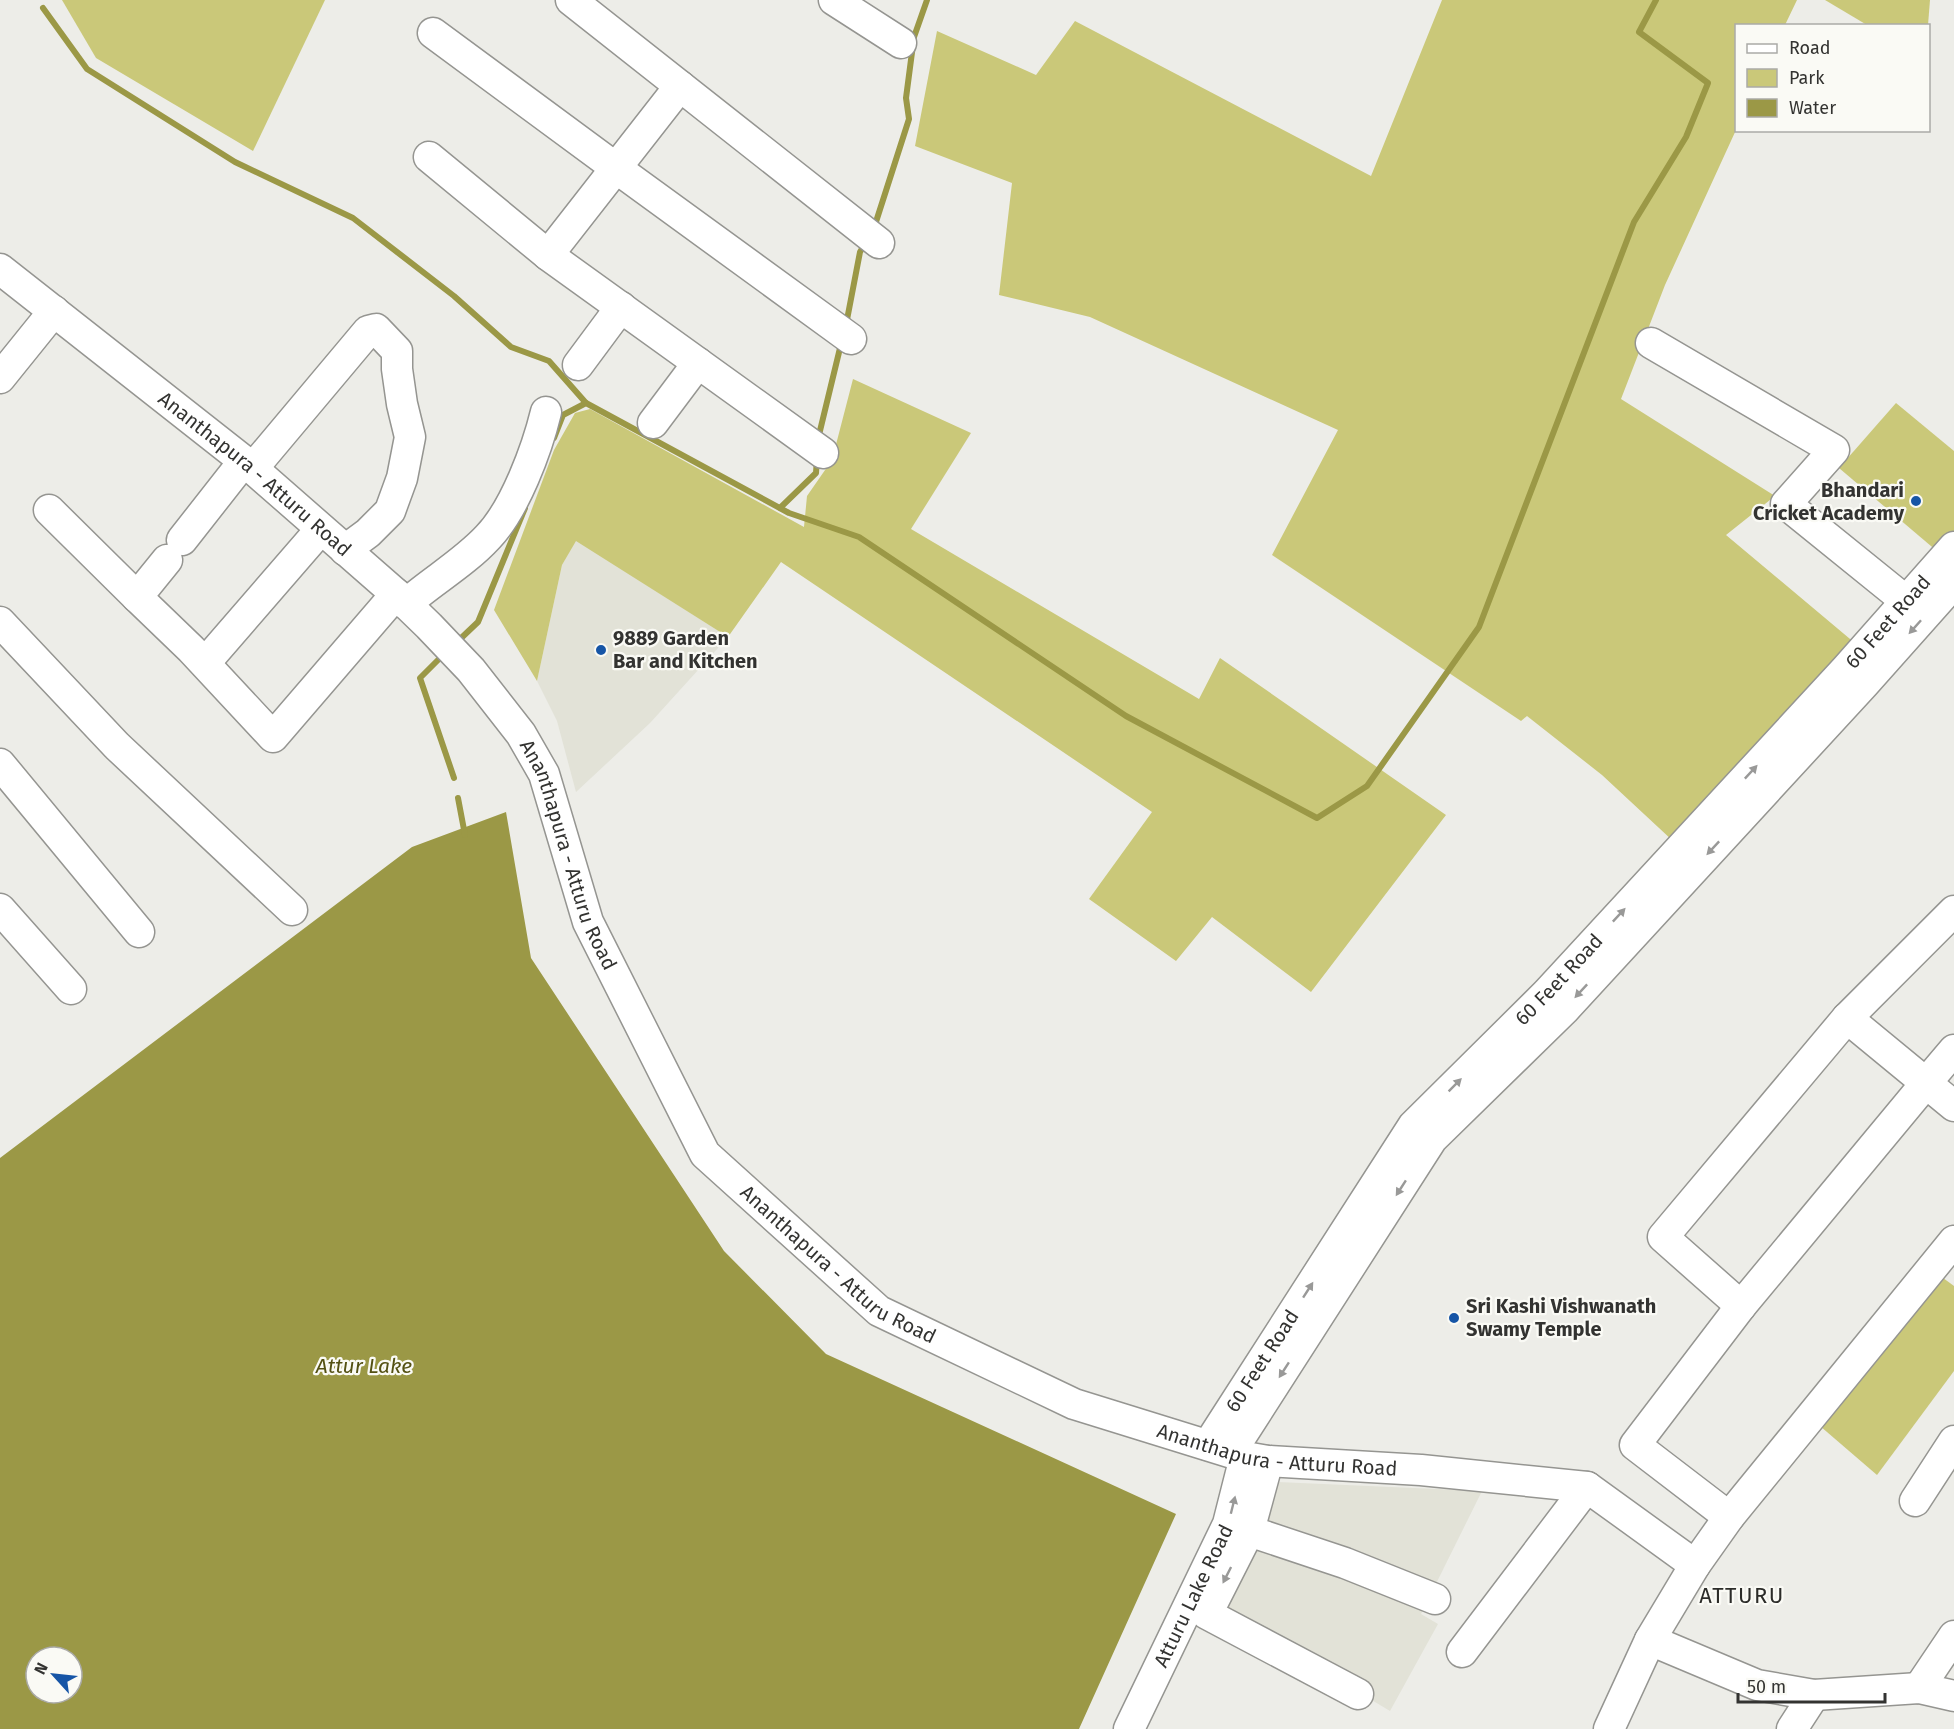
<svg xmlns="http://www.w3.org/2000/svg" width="1954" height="1729" font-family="'Fira Sans',sans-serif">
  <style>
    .built { fill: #e2e2d7 }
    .green { fill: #cac879 }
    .water { fill: #9b9846; fill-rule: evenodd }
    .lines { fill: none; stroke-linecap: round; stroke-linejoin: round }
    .stream { stroke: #9b9846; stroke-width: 6 }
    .minor-casing { stroke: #959591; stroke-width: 33 }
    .minor { stroke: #fff; stroke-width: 30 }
    .oneway { fill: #999998 }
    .poi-dot { fill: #1655a6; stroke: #fafaf5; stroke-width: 2 }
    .labels { text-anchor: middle; stroke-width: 4.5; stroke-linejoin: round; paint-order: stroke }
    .street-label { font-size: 20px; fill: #333331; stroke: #fafaf5 }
    .poi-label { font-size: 20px; font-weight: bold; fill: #333331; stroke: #fafaf5; text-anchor: start }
    .water-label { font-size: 21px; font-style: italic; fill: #545113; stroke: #fafaf5 }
    .quarter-label { font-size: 22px; letter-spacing: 1.5px; fill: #2c2c29; stroke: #fafaf5 }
  </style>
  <rect width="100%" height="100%" fill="#edede8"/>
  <g class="built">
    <polygon points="576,540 728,637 650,723 576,792 557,721 537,681 562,565"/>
    <polygon points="1278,1482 1482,1491 1421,1614 1438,1624 1390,1711 1225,1612"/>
  </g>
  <g class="green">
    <polygon points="62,0 325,0 253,151 96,58"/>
    <polygon points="1442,0 1797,0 1785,25 1736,26 1736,130 1665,285 1621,399 1775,496 1726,535 1856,644 1673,841 1602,775 1527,716 1521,721 1272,555 1338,430 1090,317 999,295 1012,183 915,146 937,31 1036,75 1075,21 1371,176"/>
    <polygon points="1825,0 1930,0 1928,25 1867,25"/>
    <polygon points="853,379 971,433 911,529 1199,699 1220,658 1446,815 1311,992 1212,917 1176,961 1089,899 1152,812 781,562 728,637 576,541 562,565 537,681 494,610 554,450 575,413 590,409 804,527 807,496 832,460"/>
    <polygon points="1896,403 1954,451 1954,534 1938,552 1839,468"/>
    <polygon points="1939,1275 1954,1286 1954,1371 1877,1475 1820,1426"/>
  </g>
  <path class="water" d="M506 812 531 958 724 1251 826 1354 1176 1514 1079 1729H0V1158L412 847ZM36 1657H72V1693H36Z"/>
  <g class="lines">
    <g class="stream">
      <polyline points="43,8 87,69 235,162 353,218 454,296 511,347 549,361 586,403"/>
      <polyline points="874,228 909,119 906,98 914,37 927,0"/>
      <polyline points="846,325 860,252 866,242"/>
      <polyline points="554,438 563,415 586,403 789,513 859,537 1126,716 1317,818 1367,786 1479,627 1634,222 1686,137 1708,83 1639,32 1656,0"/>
      <polyline points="818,439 841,344"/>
      <polyline points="780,508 816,473 817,458"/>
      <polyline points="457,642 478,622 525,508"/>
      <polyline points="445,653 420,678 454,778"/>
      <polyline points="458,798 465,835"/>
    </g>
    <defs>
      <g id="minor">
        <polyline points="571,0 879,243"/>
        <polyline points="834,0 901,43"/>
        <polyline points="433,33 616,168 851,339"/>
        <polyline points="429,157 548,255 680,86"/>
        <polyline points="548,255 823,453"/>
        <path id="s1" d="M0 269 244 461 396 594 429 626 471 670 521 734 544 774 588 922 705 1154 879 1311 1074 1404 1245 1457 1268 1461 1421 1470 1587 1487 1695 1565 1650 1640 1757 1685 1814 1695 1919 1688 1954 1696"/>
        <polyline points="1651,343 1834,450 1786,504 1906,601"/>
        <polyline points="578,365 621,307"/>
        <polyline points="0,378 54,311"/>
        <polyline points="653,423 698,363"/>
        <polyline points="253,468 368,331 376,329 397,351 397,369 402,404 410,437 402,478 390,511 368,533 345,550"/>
        <polyline points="49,510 137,597"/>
        <polyline points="182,540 244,461"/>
        <polyline points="167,560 137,597 191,649 273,737 396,594"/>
        <path d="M406 604C432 581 464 563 488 537 515 509 537 449 546 412"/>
        <polyline points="0,622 117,746 292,910"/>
        <polyline points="205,663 321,529"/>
        <polyline points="0,764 139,932"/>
        <polyline points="0,909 71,989"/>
        <polyline points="1847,1018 1926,1083 1954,1050"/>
        <polyline points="1741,1306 1663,1237 1847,1018 1954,911"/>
        <path id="s2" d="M1208 1445 1413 1126 1547 993 1846 669 1954 547"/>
        <polyline points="1231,1452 1432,1139 1564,1010 1864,684 1954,583"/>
        <polyline points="1915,1501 1954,1441"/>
        <polyline points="1729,1517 1635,1445 1741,1306 1926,1083 1954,1106"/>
        <polyline points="1249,1531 1345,1563 1435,1599"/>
        <polyline points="1695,1565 1729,1517 1954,1241"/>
        <polyline points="1214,1600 1249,1531 1268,1461"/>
        <polyline points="1207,1614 1358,1694"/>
        <polyline points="1462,1652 1587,1487"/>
        <polyline points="1919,1688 1954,1636"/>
        <path id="s3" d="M1129 1729 1228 1524 1245 1457"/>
        <polyline points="1609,1729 1650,1640"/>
        <polyline points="1792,1729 1814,1695"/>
      </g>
    </defs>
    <use href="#minor" class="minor-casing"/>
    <use href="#minor" class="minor"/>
  </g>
  <defs><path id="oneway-solid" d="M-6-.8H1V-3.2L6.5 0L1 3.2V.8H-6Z" transform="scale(1.5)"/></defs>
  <g class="oneway">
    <use href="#oneway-solid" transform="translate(1915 627) rotate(132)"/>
    <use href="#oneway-solid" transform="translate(1751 772) rotate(-47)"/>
    <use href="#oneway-solid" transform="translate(1713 848) rotate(133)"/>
    <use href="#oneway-solid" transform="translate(1619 915) rotate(-47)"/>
    <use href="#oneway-solid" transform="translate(1581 991) rotate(133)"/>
    <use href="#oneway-solid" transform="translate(1455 1085) rotate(-45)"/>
    <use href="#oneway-solid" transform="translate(1401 1188) rotate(123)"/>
    <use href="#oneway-solid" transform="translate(1308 1290) rotate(-57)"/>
    <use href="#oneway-solid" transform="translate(1284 1370) rotate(123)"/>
    <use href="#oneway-solid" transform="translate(1233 1505) rotate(-76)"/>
    <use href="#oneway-solid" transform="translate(1227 1575) rotate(117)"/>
  </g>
  <g class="poi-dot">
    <circle cx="1916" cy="501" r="6"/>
    <circle cx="601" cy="650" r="6"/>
    <circle cx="1454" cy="1318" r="6"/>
  </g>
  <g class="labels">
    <g class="street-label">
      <text dy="7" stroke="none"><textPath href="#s1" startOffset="327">Ananthapura - Atturu Road</textPath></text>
      <text dy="7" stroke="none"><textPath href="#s2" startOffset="1072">60 Feet Road</textPath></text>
      <text dy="7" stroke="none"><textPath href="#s1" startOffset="831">Ananthapura - Atturu Road</textPath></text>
      <text dy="7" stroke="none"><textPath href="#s2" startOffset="586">60 Feet Road</textPath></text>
      <text dy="7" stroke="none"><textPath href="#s1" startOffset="1335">Ananthapura - Atturu Road</textPath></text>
      <text dy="7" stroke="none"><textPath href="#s2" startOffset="100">60 Feet Road</textPath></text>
      <text dy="7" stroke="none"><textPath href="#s1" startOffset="1821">Ananthapura - Atturu Road</textPath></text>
      <text dy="7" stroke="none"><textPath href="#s3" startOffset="148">Atturu Lake Road</textPath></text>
    </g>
    <g class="poi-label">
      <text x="1904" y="497" text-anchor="end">Bhandari<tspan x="1904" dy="23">Cricket Academy</tspan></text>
      <text x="613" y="645">9889 Garden<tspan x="613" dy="23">Bar and Kitchen</tspan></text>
      <text x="1466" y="1313">Sri Kashi Vishwanath<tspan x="1466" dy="23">Swamy Temple</tspan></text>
    </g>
    <g class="water-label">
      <text x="364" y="1373">Attur Lake</text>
    </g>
    <g class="quarter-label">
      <text x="1742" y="1603">ATTURU</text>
    </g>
  </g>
  <rect x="1735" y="24" width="195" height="108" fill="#fafaf5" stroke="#aaaaa7" stroke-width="1.5"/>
  <rect x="1747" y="44" width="30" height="9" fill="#ffffff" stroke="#aaaaa7" stroke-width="1.5"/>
  <text x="1789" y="54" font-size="18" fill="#333331">Road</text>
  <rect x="1747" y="69" width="30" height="18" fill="#cac879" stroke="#aaaaa7" stroke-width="1.5"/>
  <text x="1789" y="84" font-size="18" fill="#333331">Park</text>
  <rect x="1747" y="99" width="30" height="18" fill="#9b9846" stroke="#aaaaa7" stroke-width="1.5"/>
  <text x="1789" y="114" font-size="18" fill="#333331">Water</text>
  <g transform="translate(54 1675) rotate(297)"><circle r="28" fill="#fafaf5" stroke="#aaaaa7" stroke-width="1.5"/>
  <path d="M0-4.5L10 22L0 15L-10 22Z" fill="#1655a6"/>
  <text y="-9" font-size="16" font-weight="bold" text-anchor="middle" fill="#333331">N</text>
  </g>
  <path d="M1738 1693v9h147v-9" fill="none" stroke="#333331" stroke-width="3"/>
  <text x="1747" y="1693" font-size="18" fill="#333331" stroke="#fafaf5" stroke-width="4.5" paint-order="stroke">50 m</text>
</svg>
